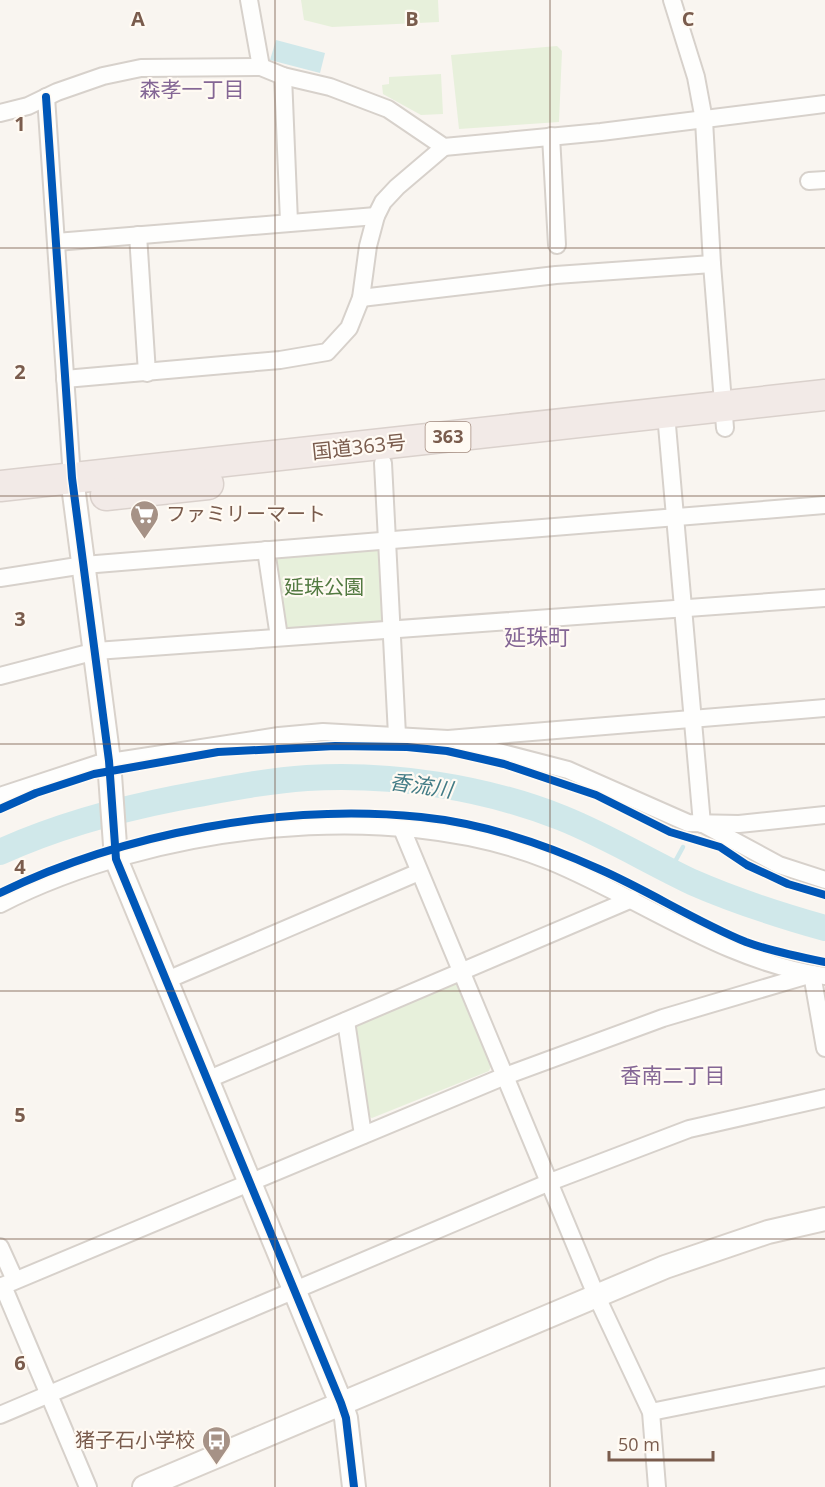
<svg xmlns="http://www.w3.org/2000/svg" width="825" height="1487" font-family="'Open Sans','Noto Sans JP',sans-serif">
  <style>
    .green { fill: #e7f0db }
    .water { fill: #d0e8ea }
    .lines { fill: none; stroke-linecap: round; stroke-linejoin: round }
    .stream { stroke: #d0e8ea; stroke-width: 4.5 }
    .river { stroke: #d0e8ea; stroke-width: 26 }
    .street-casing { stroke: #d7d1cb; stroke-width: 20 }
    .secondary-casing { stroke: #d9d2cb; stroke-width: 26 }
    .highway-casing { stroke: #dad1cc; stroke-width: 33 }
    .street { stroke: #fefefd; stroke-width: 16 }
    .secondary { stroke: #fefefd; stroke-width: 22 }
    .highway { stroke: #f2eae7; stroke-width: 30 }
    .cycleway-casing { stroke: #fffaf3; stroke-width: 11 }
    .cycleway { stroke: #0057b8; stroke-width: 8 }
    .grid { fill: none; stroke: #7a5c4d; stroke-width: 1.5; stroke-opacity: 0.55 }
    .labels { text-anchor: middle; stroke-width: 4.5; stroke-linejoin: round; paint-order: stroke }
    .shield { fill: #fffaf3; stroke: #a28b7f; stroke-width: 1.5 }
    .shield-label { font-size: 18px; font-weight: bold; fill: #7a5c4d }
    .street-label { font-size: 20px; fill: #7a5c4d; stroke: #fffaf3 }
    .poi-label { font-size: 20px; fill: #7a5c4d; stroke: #fffaf3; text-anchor: start }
    .park-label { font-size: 20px; fill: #537a41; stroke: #fffaf3 }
    .neighbourhood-label { font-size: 21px; fill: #846695; stroke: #fffaf3 }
    .water-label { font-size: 21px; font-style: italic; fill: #437c86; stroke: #fffaf3 }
    .quarter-label { font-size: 22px; fill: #846695; stroke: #fffaf3 }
    .grid-label { font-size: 20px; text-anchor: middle; font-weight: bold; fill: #7a5c4d; stroke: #fffaf3; stroke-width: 4.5; stroke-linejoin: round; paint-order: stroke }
  </style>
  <rect width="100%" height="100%" fill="#f9f5f0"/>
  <g class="green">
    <polygon points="301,0 438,0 439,22 332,27 304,20"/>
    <polygon points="557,46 562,51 559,122 459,129 451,55"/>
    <polygon points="441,74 443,114 421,115 383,94 382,85 389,84 389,77"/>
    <polygon points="381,549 383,618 379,622 287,628 282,624 271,558"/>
    <polygon points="450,983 456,984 491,1066 489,1071 372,1118 366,1115 352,1030 357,1022"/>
  </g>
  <polygon class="water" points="276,40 325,53 320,73 270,60"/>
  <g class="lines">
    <polyline class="stream" points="671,869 683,847"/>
    <path class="river" d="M0 852C57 826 116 810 177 798 220 790 264 781 307 778 391 773 484 787 562 818 607 836 648 861 692 882 735 901 779 915 825 928"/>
    <defs>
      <g id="street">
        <polyline points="249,0 261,67"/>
        <polyline points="672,0 696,77 704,120 712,264 725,428"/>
        <polyline points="283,76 289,222"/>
        <polyline points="46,97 72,478"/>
        <polyline points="0,113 28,106 57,92 103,76 141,68 261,67 283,76 330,87 388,109 444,147 601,132 825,104"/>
        <polyline points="551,136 557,245"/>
        <polyline points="809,181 825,180"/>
        <polyline points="138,235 147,373"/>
        <polyline points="56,242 376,216"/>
        <polyline points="361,298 556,275 712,264"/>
        <polyline points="65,379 280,360 327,352 349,328 361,298 368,246 376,216 383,202 397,187 444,147"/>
        <polyline points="666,414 702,824"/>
        <polyline points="383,463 397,735"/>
        <polyline points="266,550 279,637"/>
        <polyline points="0,578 84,565 825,505"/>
        <polyline points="0,676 96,651 825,598"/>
        <polyline points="460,742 568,770 688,823 739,824 825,815"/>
        <polyline points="0,796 97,764 279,736 323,732 448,739 825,708"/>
        <polyline points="703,824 779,865 825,880"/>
        <polyline points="402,829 596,1295 651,1412 657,1487"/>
        <path d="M0 904C153 826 389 796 550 861 642 899 725 962 825 976"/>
        <polyline points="812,974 825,1048"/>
        <polyline points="167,980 419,872"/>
        <polyline points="346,1021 363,1135"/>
        <polyline points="209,1079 632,899"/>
        <polyline points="0,1247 15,1280"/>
        <polyline points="3,1286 88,1487"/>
        <polyline points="0,1287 505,1076 663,1018 812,974"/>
        <polyline points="651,1412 825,1377"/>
        <polyline points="0,1415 550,1182 689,1129 825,1098"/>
      </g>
      <g id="secondary">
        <polyline points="72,478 109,761 116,859 341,1403 346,1418 354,1487"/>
        <polyline points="144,1487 665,1267 768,1232 825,1219"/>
      </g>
      <g id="highway">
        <polyline points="0,486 825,395"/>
        <polyline points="106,495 208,484"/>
      </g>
    </defs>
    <use href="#street" class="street-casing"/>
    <use href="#secondary" class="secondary-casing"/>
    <use href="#highway" class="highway-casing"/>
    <use href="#street" class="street"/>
    <use href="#secondary" class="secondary"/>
    <use href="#highway" class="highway"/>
    <defs>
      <g id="cycleway">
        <polyline points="46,97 72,478 109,761 116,859 341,1403 346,1418 354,1487"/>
        <polyline points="0,809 36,793 94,774 218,752 335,746 407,747 447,751 504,764 596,795 670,832 720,847 747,865 788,884 825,895"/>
        <path d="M0 893C123 833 284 803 421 817 481 823 544 844 599 869 649 891 695 921 746 942 770 951 800 957 825 962"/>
      </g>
    </defs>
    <use href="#cycleway" class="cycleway-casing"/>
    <use href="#cycleway" class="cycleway"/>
  </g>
  <path class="grid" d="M275 0V1487M550 0V1487M0 248H825M0 496H825M0 744H825M0 991H825M0 1239H825"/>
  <defs>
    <symbol id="supermarket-pin" viewBox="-11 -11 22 30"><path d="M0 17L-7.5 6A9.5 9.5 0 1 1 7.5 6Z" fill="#a69286" stroke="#fffaf3"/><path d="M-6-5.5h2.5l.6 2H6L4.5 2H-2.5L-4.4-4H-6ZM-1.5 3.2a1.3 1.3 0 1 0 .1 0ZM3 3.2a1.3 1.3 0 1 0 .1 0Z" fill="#fff"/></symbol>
    <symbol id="bus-pin" viewBox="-11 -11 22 30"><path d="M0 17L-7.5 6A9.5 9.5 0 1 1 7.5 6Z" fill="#a69286" stroke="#fffaf3"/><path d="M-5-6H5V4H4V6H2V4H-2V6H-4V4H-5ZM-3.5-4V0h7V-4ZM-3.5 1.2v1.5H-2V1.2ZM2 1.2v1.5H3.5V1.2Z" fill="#fff"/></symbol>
  </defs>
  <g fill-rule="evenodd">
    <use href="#supermarket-pin" x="128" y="498" width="33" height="45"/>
    <use href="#bus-pin" x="200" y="1424" width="33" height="45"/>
  </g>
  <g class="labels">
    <rect class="shield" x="425.5" y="422" width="45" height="30" rx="4.5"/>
    <g class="shield-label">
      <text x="448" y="443">363</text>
    </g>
    <g class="street-label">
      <text transform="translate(359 447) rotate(-6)" y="7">国道363号</text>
    </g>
    <g class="poi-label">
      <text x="166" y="521">ファミリーマート</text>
      <text x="195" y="1447" text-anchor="end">猪子石小学校</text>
    </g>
    <g class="park-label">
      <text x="324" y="594">延珠公園</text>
    </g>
    <g class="neighbourhood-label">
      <text x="192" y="97">森孝一丁目</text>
      <text x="673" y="1083">香南二丁目</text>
    </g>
    <g class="water-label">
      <text transform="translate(421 786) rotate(8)" y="7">香流川</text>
    </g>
    <g class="quarter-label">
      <text x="537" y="645">延珠町</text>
    </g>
  </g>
  <g class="grid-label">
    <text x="138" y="26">A</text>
    <text x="412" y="26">B</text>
    <text x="688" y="26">C</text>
    <text x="20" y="131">1</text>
    <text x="20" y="379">2</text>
    <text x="20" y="626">3</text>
    <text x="20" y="874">4</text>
    <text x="20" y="1122">5</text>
    <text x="20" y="1370">6</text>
  </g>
  <path d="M609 1451v9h104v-9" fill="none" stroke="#7a5c4d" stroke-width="3"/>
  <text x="618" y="1451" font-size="18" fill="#7a5c4d" stroke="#fffaf3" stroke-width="4.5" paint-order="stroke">50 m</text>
</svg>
